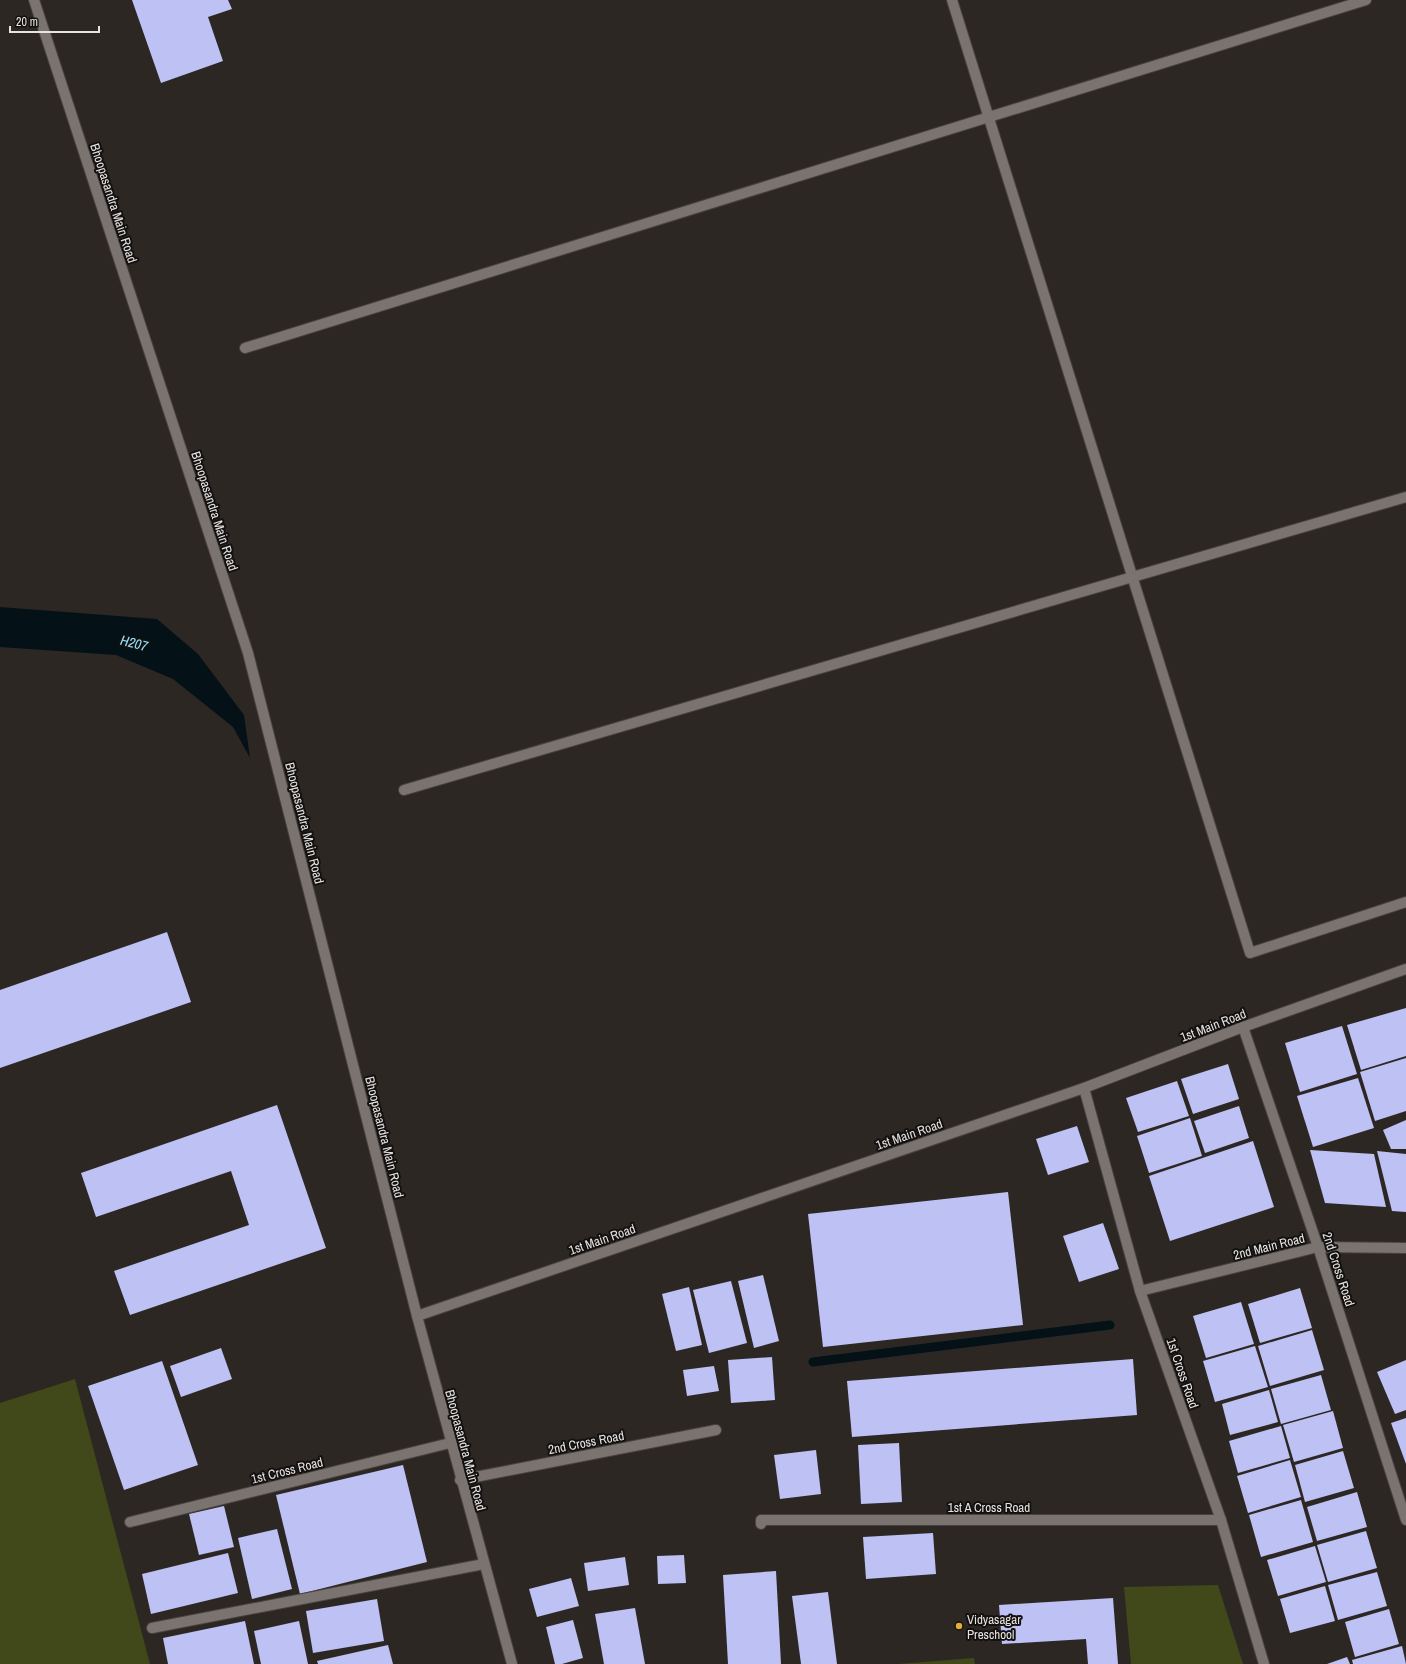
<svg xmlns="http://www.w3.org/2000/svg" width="1406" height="1664" font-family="'Archivo Narrow',sans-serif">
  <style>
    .green { fill: #414819 }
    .water { fill: #041117 }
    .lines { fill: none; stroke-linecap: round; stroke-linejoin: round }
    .stream { stroke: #041117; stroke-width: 9 }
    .building { fill: #bdc1f3 }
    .service-casing { stroke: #474341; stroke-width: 12 }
    .minor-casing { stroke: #474341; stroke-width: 12 }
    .tertiary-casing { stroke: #474341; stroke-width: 12 }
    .service { stroke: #7a7370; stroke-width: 10 }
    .minor { stroke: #7a7370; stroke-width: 10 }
    .tertiary { stroke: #7a7370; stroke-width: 10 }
    .poi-dot { fill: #e0b034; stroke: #131110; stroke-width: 1.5 }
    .labels { text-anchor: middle; stroke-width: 4; stroke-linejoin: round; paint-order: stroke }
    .street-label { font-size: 13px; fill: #e7e3e1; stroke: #131110 }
    .poi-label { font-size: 13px; fill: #e7e3e1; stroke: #131110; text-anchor: start }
    .water-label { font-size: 14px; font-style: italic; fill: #91e1ff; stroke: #131110 }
  </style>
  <rect width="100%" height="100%" fill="#2d2724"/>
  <g class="green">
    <polygon points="75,1379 150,1664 0,1664 0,1403"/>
    <polygon points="1218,1585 1243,1664 1131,1664 1124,1587"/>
    <polygon points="974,1658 975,1664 898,1664"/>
  </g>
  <polygon class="water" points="0,607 157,619 198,654 244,715 250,758 233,727 173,679 116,655 0,647"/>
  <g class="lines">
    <polyline class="stream" points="813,1362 1110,1325"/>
  </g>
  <g class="building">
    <polygon points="132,0 228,0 232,9 208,17 223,61 161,83"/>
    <polygon points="167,932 191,1002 0,1068 0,990"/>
    <polygon points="1406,1008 1406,1056 1361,1070 1347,1025"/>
    <polygon points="1342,1026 1357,1074 1300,1092 1285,1043"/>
    <polygon points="1406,1058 1406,1111 1375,1121 1360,1072"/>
    <polygon points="1228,1064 1239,1099 1193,1114 1181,1079"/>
    <polygon points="1358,1078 1374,1128 1313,1147 1297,1096"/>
    <polygon points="1177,1081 1189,1116 1138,1132 1126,1098"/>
    <polygon points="277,1105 326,1248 130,1315 114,1271 249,1225 231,1171 96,1217 81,1173"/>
    <polygon points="1239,1106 1249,1138 1205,1153 1194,1121"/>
    <polygon points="1190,1118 1202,1156 1149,1173 1137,1136"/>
    <polygon points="1406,1120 1406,1149 1391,1149 1383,1130"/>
    <polygon points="1077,1126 1089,1162 1048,1175 1036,1139"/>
    <polygon points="1253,1141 1274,1207 1170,1241 1149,1176"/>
    <polygon points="1310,1150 1374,1154 1386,1207 1325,1203"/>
    <polygon points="1377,1151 1406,1154 1406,1212 1392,1211"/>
    <polygon points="1008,1192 1023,1325 823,1347 808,1214"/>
    <polygon points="1103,1223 1119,1269 1079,1282 1063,1236"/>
    <polygon points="763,1275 779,1341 754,1348 738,1281"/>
    <polygon points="731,1281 747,1343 709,1353 693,1290"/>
    <polygon points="689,1287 702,1345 676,1351 662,1294"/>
    <polygon points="1300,1288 1312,1328 1260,1343 1248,1304"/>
    <polygon points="1241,1302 1254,1344 1206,1358 1193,1316"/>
    <polygon points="1312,1330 1324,1370 1270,1386 1258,1346"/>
    <polygon points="1255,1346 1268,1387 1215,1402 1203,1361"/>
    <polygon points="221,1348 232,1379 181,1397 170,1366"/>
    <polygon points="772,1357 775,1400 731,1403 728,1360"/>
    <polygon points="1133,1359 1137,1415 852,1437 847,1381"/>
    <polygon points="1406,1360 1406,1410 1395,1414 1377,1372"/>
    <polygon points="162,1361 198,1465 124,1490 88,1386"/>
    <polygon points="714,1366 719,1391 687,1396 683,1370"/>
    <polygon points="1321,1375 1331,1410 1281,1424 1271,1389"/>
    <polygon points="1269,1390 1278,1422 1230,1435 1222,1404"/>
    <polygon points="1333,1411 1343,1448 1294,1462 1283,1425"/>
    <polygon points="1406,1418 1406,1464 1391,1423"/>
    <polygon points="1281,1426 1290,1458 1238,1473 1229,1441"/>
    <polygon points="899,1443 902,1502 861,1504 858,1445"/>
    <polygon points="816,1450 821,1494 780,1499 774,1455"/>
    <polygon points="1343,1451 1354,1488 1305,1502 1295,1465"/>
    <polygon points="1290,1460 1301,1497 1248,1513 1237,1476"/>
    <polygon points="403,1465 427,1562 300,1594 276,1495"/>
    <polygon points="1357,1492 1367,1527 1317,1541 1307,1507"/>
    <polygon points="1301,1500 1313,1542 1261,1557 1249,1515"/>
    <polygon points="224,1506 234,1547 199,1555 189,1514"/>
    <polygon points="277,1529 292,1589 252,1599 238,1538"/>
    <polygon points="1366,1531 1377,1568 1328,1582 1317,1545"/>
    <polygon points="933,1533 936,1574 866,1579 863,1537"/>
    <polygon points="1315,1546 1326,1582 1278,1596 1267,1560"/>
    <polygon points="228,1553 238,1593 151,1614 142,1574"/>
    <polygon points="684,1555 686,1583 658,1584 657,1556"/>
    <polygon points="625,1557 629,1585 588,1591 584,1563"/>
    <polygon points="776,1571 781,1664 728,1664 723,1575"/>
    <polygon points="1377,1572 1387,1606 1338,1620 1328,1585"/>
    <polygon points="571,1578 579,1606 537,1617 529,1589"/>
    <polygon points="1325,1586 1335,1621 1290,1633 1280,1599"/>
    <polygon points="828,1592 837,1664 801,1664 792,1596"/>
    <polygon points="1113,1598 1118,1664 1088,1664 1086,1639 1002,1644 999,1605"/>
    <polygon points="377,1599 384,1641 313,1653 306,1611"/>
    <polygon points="635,1608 645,1664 604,1664 595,1614"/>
    <polygon points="1389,1609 1399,1644 1355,1657 1345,1622"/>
    <polygon points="573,1620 583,1658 562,1664 555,1664 546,1627"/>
    <polygon points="245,1621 254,1664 168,1664 163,1638"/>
    <polygon points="299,1621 308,1664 261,1664 254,1631"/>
    <polygon points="388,1645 393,1664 318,1664 317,1661"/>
    <polygon points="1402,1646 1406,1664 1353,1664 1352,1660"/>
    <polygon points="1347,1657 1350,1664 1327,1664"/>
  </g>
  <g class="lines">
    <defs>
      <g id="service">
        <polyline points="952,0 1250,953 1406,902"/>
        <polyline points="245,348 1366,0"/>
        <polyline points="404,790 1406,497"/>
      </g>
      <g id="minor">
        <polyline points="1243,1027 1318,1247 1406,1520"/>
        <polyline points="1084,1088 1140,1291 1221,1520 1264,1664"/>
        <polyline points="1140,1291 1318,1247 1406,1248"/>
        <polyline points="460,1480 716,1430"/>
        <polyline points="130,1522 450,1443"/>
        <polyline points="761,1524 761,1520 1221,1520"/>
        <polyline points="152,1628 484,1564"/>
      </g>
      <g id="tertiary">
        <polyline points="34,0 248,653 417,1316 512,1664"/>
        <polyline points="417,1316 1084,1088 1243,1027 1406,969"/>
      </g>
    </defs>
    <use href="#service" class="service-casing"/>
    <use href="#minor" class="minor-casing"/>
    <use href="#tertiary" class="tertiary-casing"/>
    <use href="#service" class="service"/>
    <use href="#minor" class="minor"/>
    <use href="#tertiary" class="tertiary"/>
  </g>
  <circle class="poi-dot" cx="959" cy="1626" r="4"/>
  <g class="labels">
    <g class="street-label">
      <text transform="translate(114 203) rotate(72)" y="5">Bhoopasandra Main Road</text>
      <text transform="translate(215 511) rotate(72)" y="5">Bhoopasandra Main Road</text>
      <text transform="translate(305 823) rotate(76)" y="5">Bhoopasandra Main Road</text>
      <text transform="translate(1213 1025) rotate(-21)" y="5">1st Main Road</text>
      <text transform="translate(909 1134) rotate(-19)" y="5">1st Main Road</text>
      <text transform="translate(385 1137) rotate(76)" y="5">Bhoopasandra Main Road</text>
      <text transform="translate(602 1239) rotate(-19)" y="5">1st Main Road</text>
      <text transform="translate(1269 1246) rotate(-14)" y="5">2nd Main Road</text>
      <text transform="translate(1339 1269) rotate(72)" y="5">2nd Cross Road</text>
      <text transform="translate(1183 1373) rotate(71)" y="5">1st Cross Road</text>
      <text transform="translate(586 1442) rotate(-11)" y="5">2nd Cross Road</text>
      <text transform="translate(466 1450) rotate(75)" y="5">Bhoopasandra Main Road</text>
      <text transform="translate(287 1470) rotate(-14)" y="5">1st Cross Road</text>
      <text x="989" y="1512">1st A Cross Road</text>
    </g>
    <g class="poi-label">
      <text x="967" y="1624">Vidyasagar<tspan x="967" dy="15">Preschool</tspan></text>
    </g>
    <g class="water-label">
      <text transform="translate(134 643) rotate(14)" y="5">H207</text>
    </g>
  </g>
  <path d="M10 26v6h89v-6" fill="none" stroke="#e7e3e1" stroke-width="2"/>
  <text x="16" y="26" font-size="12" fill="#e7e3e1" stroke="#131110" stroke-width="3" paint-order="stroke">20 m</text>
</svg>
